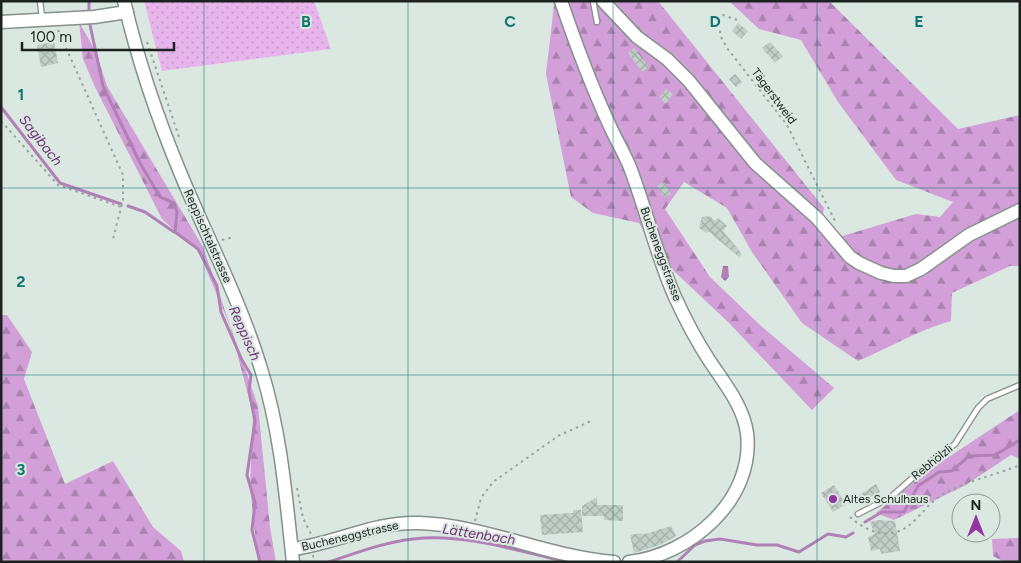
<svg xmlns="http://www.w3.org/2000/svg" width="1021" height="563" font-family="Figtree,sans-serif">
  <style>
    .grass { fill: url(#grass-dots) }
    .forest { fill: url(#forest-firs) }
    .water { fill: url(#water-waves) }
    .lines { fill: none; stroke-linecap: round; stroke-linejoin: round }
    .stream { stroke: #b180b7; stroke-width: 3 }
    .building { fill: url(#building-cross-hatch) }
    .lane-casing { stroke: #85918b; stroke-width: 7 }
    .secondary-casing { stroke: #85918b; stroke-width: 15 }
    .path { stroke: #98a49e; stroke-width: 2; stroke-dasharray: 2.5 4; stroke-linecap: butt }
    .lane { stroke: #fff; stroke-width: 4.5 }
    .secondary { stroke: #fff; stroke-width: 12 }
    .grid { fill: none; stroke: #0f766e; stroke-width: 1; stroke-opacity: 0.55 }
    .poi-dot { fill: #9436a0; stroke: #dae8e1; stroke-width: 2 }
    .labels { text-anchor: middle; stroke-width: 4; stroke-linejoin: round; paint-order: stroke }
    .street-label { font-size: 12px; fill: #1c221f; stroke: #dae8e1 }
    .poi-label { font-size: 12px; fill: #1c221f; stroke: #dae8e1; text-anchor: start }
    .water-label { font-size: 14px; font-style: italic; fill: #6c2f73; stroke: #dae8e1 }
    .grid-label { font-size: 16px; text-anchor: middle; font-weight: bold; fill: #0f766e; stroke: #dae8e1; stroke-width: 4; stroke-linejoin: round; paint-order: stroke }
  </style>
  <defs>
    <pattern id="grass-dots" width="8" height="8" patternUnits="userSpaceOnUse" patternTransform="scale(1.25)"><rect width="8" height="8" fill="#e7b5ec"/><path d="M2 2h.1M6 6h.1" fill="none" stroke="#c69bca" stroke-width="1.8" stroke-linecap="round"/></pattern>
    <pattern id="forest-firs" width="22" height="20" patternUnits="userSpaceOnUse" patternTransform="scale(1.25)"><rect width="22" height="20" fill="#d29fd8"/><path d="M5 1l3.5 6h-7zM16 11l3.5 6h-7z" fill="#aa81af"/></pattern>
    <pattern id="water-waves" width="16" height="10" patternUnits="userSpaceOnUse" patternTransform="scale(1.25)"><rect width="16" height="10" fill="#b180b7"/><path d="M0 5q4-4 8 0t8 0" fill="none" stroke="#8f6894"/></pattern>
    <pattern id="building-cross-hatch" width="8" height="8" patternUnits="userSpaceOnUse" patternTransform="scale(1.25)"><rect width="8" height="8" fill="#c0cec7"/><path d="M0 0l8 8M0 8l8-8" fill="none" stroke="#a4b1aa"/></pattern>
  </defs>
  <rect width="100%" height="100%" fill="#dae8e1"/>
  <polygon class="grass" points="144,1 314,1 331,49 162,71"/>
  <g class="forest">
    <path d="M553 1H658L824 208 822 218 839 237 916 214 940 217 953 202 896 180 838 102 801 40 759 29 729 1H829L958 129 1020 115V266H1010L952 293 951 321C918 330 889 348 858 361L802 323 752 252 727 208 684 182 665 209 710 277 760 325 834 388 812 410 728 322 659 257 639 223 593 213 571 197 546 74 554 5Z"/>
    <polygon points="79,22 96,52 107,86 203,247 258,406 270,527 276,562 258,562 250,486 253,414 230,326 199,252 162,219 95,87 83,59"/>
    <polygon points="1,315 7,315 32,352 24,379 65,484 113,461 153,527 181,551 184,562 1,562"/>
    <polygon points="1020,410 1020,459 1011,455 964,486 894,520 876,513 929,470"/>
    <polygon points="1020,538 1020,562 1004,562 993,556 992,539"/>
  </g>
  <polygon class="water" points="723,266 728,266 729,277 725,281 721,277"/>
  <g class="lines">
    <g class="stream">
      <polyline points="89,1 89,14"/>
      <polyline points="89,20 103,86 140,163 160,197 174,203 177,212 175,232 198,249 217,286 221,312 242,360 251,375 249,391 255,421 247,475 255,503 252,530 260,562"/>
      <polyline points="1,107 60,183 121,204"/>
      <polyline points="128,206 145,212 174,232"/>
      <polyline points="865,522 882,512 904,512 918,486 939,472 952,471 969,456 995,455 1020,440"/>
      <path d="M329 562C356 553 385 542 413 539 464 533 518 551 567 562"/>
      <polyline points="677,562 695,545 705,541 720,539 757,545 777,545 799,552 828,534 846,537 853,533"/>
    </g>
  </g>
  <g class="building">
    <polygon points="738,23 748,31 741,39 732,31"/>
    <polygon points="54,42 58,63 41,67 37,45"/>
    <polygon points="770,42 783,56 775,63 762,48"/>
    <polygon points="634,48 649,67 642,72 628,53"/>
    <polygon points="735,74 742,82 736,87 729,79"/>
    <polygon points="666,89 673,94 666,104 659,98"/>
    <polygon points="664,182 671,194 664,198 657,186"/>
    <polygon points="710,216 715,221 718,218 727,226 723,231 742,254 739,257 708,231 706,233 699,228 702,217"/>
    <polygon points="876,484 880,492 859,504 855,498"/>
    <polygon points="834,485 846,504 833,512 821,493"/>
    <polygon points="597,497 597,505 623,505 623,521 604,520 604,516 582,516 582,506"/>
    <polygon points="573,510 581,510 583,532 542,535 540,515 573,513"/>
    <polygon points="877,520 895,521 900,551 881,554 880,549 871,551 868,537 875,534 870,522"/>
    <polygon points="671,526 676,536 660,545 634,553 630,535 642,533 642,535"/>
  </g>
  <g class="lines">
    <defs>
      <g id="lane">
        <polyline points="40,1 42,17"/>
        <polyline points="593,1 597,22"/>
        <polyline points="858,514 891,497 933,460 955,444 978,408 987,399 1020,385"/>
      </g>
      <g id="secondary">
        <path d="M124 1C138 61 158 120 182 177 209 242 242 304 262 372 281 434 286 498 293 562"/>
        <path d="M561 1C575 42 591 85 609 124 615 138 623 151 629 165 646 208 656 255 675 297 685 319 696 340 709 360 724 383 743 405 747 433 755 500 690 555 629 562"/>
        <polyline points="603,1 637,37 667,59 689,81 755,163 817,218 850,257 859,263 881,273 894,276 906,276 921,269 969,235 1020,210"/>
        <polyline points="1,22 94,17 127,12"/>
        <path d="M292 549C335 544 374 521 419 523 485 525 548 557 614 562"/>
      </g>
    </defs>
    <use href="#lane" class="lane-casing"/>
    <use href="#secondary" class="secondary-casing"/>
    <g class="path">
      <polyline points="737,20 723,15 718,21 721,37 727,48 787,125 835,221"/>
      <polyline points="58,30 123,175 123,200 113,239"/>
      <polyline points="147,42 180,140"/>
      <polyline points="1,121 58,185 121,207"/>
      <polyline points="222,240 234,237"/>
      <polyline points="297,488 303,518 311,534"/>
      <path d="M850 517C863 528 878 537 896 532 913 528 925 506 940 496 965 481 993 476 1020 465"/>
      <polyline points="475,521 481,498 493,482 558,436 591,421"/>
      <polyline points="313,555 314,562"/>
    </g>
    <use href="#lane" class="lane"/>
    <use href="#secondary" class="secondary"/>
  </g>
  <path class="grid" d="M204 1V562M408 1V562M613 1V562M817 1V562M1 188H1020M1 375H1020"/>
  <circle class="poi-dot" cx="833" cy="499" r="5"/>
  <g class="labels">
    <g class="street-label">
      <text transform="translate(774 96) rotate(53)" y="4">Tägerstweid</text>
      <text transform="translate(208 236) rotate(66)" y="4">Reppischtalstrasse</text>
      <text transform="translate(661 254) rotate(70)" y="4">Bucheneggstrasse</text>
      <text transform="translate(932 462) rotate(-39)" y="4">Rebhölzli</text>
      <text transform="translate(350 536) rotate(-13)" y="4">Bucheneggstrasse</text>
    </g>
    <g class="poi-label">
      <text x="843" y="503">Altes Schulhaus</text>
    </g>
    <g class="water-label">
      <text transform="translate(41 140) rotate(52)" y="5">Sagibach</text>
      <text transform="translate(245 333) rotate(66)" y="5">Reppisch</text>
      <text transform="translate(479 534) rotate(9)" y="5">Lättenbach</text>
    </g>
  </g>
  <g class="grid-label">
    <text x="306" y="27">B</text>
    <text x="510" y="27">C</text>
    <text x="715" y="27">D</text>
    <text x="919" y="27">E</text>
    <text x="21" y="100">1</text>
    <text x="21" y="287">2</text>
    <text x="21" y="475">3</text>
  </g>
  <rect width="1021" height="563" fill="none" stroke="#1c221f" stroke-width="5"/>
  <g transform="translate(976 518)"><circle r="24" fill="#dae8e1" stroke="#8e9993"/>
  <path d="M0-4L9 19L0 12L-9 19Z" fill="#9436a0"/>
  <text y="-8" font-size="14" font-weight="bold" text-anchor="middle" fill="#1c221f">N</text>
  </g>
  <path d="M22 42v8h152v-8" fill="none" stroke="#1c221f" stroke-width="2.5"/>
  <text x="30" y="42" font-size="15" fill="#1c221f" stroke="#dae8e1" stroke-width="4" paint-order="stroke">100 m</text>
</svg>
